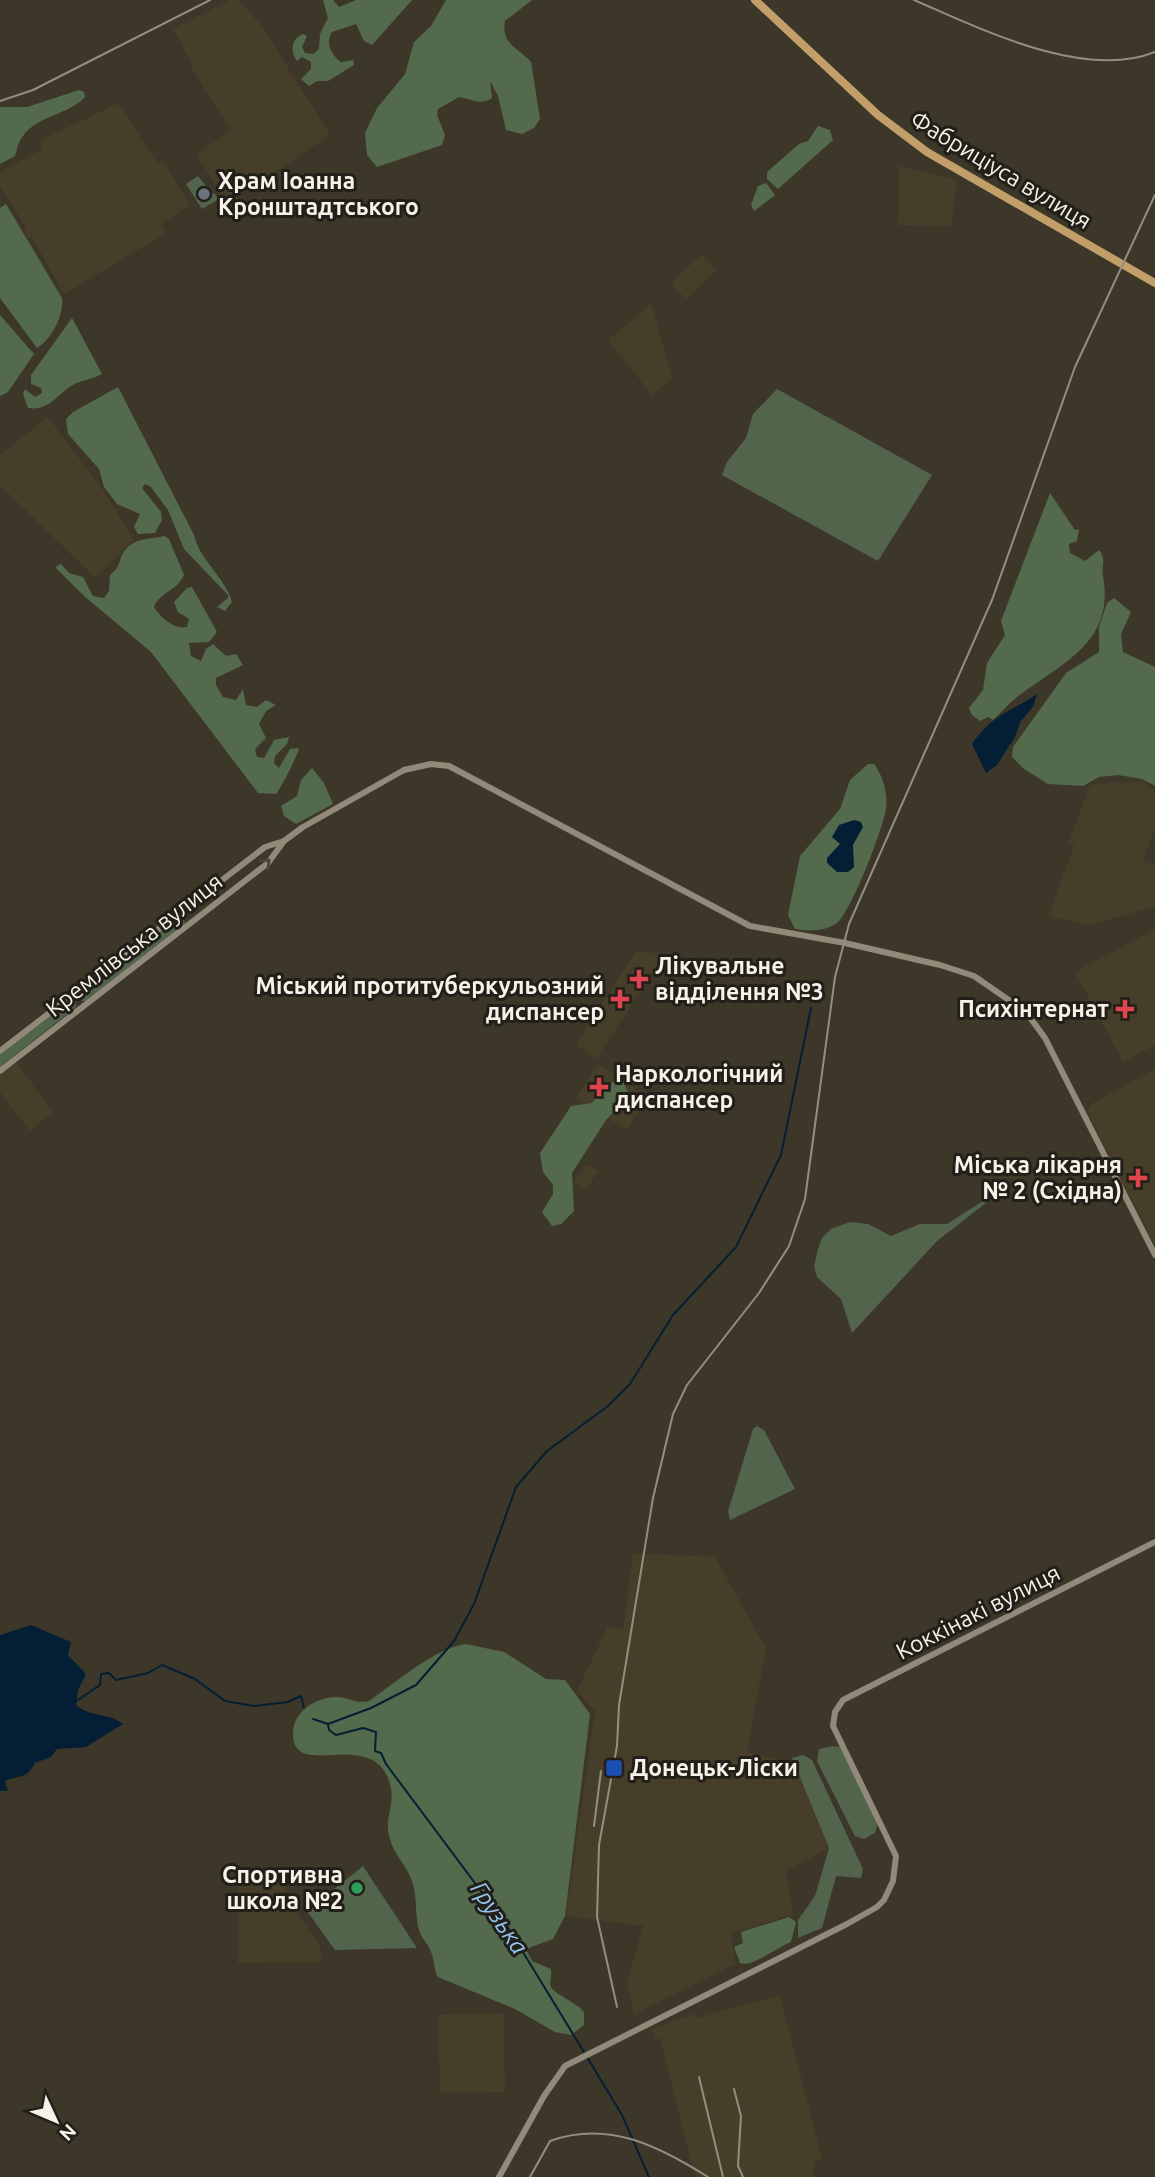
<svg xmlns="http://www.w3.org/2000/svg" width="1155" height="2177" font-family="Ubuntu,sans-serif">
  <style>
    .built { fill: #463e29 }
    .green { fill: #53644d }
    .forest { fill: #546a4c }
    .water { fill: #041f35 }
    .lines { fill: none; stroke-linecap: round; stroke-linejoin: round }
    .stream { stroke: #041f35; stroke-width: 2 }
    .minor { stroke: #918a7a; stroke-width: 6 }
    .major { stroke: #c29e69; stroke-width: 8 }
    .rail { stroke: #938e83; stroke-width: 2 }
    .oneway { stroke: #48443a }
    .worship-dot { fill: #6b7280; stroke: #211f18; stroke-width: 2.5 }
    .health-dot { fill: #e0444e; stroke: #211f18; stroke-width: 2.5 }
    .transit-dot { fill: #1a4fb4; stroke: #211f18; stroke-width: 2.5 }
    .leisure-dot { fill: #2e9e5b; stroke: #211f18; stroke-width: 2.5 }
    .labels { text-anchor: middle; stroke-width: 6; stroke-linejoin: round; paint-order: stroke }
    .street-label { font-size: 23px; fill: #f6f2ea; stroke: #211f18 }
    .poi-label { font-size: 23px; font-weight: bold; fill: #f6f2ea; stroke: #211f18; text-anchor: start }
    .water-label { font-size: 24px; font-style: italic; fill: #92c4f2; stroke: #211f18 }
  </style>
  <rect width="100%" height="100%" fill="#3d3729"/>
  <g class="built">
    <polygon points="230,0 238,0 262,26 330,135 259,183 223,197 196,154 231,131 191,67 191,62 173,29"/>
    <polygon points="118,103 157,163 162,160 190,205 161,224 166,233 64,294 32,237 29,239 24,232 27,229 0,186 0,172 42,149 39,141"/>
    <polygon points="899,166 957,179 951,226 898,225"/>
    <polygon points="702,254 717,270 686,299 671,283"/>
    <polygon points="651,304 673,378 652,395 608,340"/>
    <polygon points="48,417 105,493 134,540 95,578 0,485 0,455"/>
    <polygon points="1142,781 1155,792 1155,827 1143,861 1155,866 1155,907 1087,925 1049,916 1074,845 1069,842 1090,785"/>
    <polygon points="1155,929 1155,1045 1123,1062 1075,972"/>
    <polygon points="636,951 665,954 596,1059 576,1045"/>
    <polygon points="16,1062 53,1112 30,1131 0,1092 0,1075"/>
    <polygon points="598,1064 648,1096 627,1130 576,1098"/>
    <polygon points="1155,1069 1155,1246 1087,1111 1091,1104"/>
    <polygon points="586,1164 598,1171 586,1190 574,1183"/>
    <polygon points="633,1553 715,1557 766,1648 747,1752 793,1762 829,1848 786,1871 793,1914 731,1934 735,1964 634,2014 627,1984 643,1926 566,1916 595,1711 577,1691 608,1626 623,1630"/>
    <polygon points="283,1869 285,1895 320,1946 322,1962 238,1963 239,1870"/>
    <polygon points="780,1995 822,2159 815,2162 813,2177 700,2177 694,2174 660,2038 655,2039 652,2029 693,2014 697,2018"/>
    <polygon points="504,2013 505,2092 440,2093 438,2015"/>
  </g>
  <g class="green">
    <polygon points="198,176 207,187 199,188 198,198 202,201 214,193 219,199 202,209 186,184"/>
    <polygon points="777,389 932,475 878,561 722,475 727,462 746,438 753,414"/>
    <polygon points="178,917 184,918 185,925 85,1001 81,1001 80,993"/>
    <polygon points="71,1000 76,1001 76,1007 0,1067 0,1055"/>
    <polygon points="986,1199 988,1201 982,1206 937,1241 852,1333 841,1299 817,1277 814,1266 818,1249 822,1238 831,1229 850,1222 868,1224 891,1236 920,1224 947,1224"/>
    <polygon points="757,1426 764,1430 795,1489 730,1520 728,1511 753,1429"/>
    <polygon points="833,1746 840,1747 878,1823 875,1833 864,1839 855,1836 817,1761 819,1749"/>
    <polygon points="803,1755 812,1760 863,1869 861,1878 836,1876 822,1928 798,1938 798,1920 815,1896 829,1848 792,1758"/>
    <polygon points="363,1866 417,1948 335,1950 307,1911"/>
  </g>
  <g class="forest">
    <path d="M323 0H333L339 7 356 0H412L372 45 364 41 356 24 332 32C325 42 331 55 341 62L353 60 354 65 328 81H317L309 86 301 79 311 69V62L302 57 297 61C290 51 291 39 303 34L307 36 302 47 305 53 313 54 319 49 320 34 328 18Z"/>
    <path d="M446 0H532L505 21C501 44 518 48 531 62L540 119 534 128 522 134 506 130 498 96 490 81 492 98C479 106 472 99 459 97L438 109 437 115 445 135 442 145 377 167 367 155 365 133 377 108 405 74 414 42 431 26Z"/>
    <path d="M79 90 84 92 85 97C68 115 37 116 23 136 18 141 17 150 15 156L0 164V107H27Z"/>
    <polygon points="818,126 830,130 833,140 778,189 767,179 767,172 799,144 808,141"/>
    <polygon points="766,183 775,195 754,211 751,205 758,186"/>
    <path d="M6 204 62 298C64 315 52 339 37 348L0 298V208Z"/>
    <polygon points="0,315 34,354 8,392 0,396"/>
    <path d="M72 318 102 374C92 380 79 380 71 386 56 396 49 411 28 408L23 394 25 389 35 397 42 393 41 388 31 384V375Z"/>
    <path d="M118 387 194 535C200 561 225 577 232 602L225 611 217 607 228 598V595L184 549 168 510 151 487 145 484 142 488 161 512 162 520 155 533 138 534 134 527 140 514 117 504 104 487 99 469 68 434 66 419 73 412Z"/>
    <path d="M1050 493 1075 530 1079 529 1077 541 1069 544 1070 553 1085 561 1099 550C1107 560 1101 565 1103 576 1115 644 1061 663 1016 698 1008 704 1001 713 993 720L988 717 980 721 972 715 969 708 983 690 987 663 1005 635 1001 621Z"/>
    <path d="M164 536 169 539 184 575C177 591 160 592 154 607 160 617 174 630 187 627L189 619 178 612 174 602 187 588 192 587 217 632 209 642 189 643 191 656 201 661 206 649 213 644 226 656 236 654 243 665 216 678V685L223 697 236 700 243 689 246 705 257 707 266 700 276 705 266 711 259 724 266 738 255 749 257 757 264 758 274 740 289 737 287 744 275 756 274 763 279 768 290 749 299 748C298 755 280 790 276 794L258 793 151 652 84 596 55 567 61 564 69 573 83 577 93 596 104 598 109 591 110 575C119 568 118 565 122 555 131 537 149 540 164 536Z"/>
    <polygon points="1114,598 1131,612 1121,634 1123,652 1155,667 1155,786 1142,779 1118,775 1099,777 1083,786 1048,784 1024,769 1012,757 1013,747 1066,673 1099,652 1099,627 1107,603"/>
    <path d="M868 764H874C883 776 888 793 886 809 883 829 851 912 837 923 824 932 810 931 795 929L788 915 800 856 840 809 850 780Z"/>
    <polygon points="312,768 324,783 333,804 296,824 284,816 281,806 297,796 301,780"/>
    <polygon points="617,1079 624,1083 629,1095 606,1120 572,1173 574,1211 561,1224 552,1226 542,1212 553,1194 553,1185 543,1172 540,1153 571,1106 592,1103 602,1090"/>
    <path d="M466 1644 504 1652 546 1679 565 1680 590 1714 565 1916 553 1939 526 1949 532 1961 551 1969C552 1975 549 1983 551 1987 553 1993 577 2003 584 2012V2025L571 2035 555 2032 515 2009 438 1977C433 1969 435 1960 431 1952 429 1945 423 1940 420 1933 414 1917 418 1898 412 1881 407 1866 393 1853 390 1839 382 1814 401 1801 385 1772 361 1733 292 1779 293 1733 293 1711 318 1696 338 1697 350 1698 356 1704 369 1701 397 1682 433 1649 466 1644Z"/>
    <path d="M789 1917 796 1922 791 1942C778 1947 751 1968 740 1963L734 1947 743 1943 741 1932Z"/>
  </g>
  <g class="water">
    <path d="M1037 694 1033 707 1020 722 1015 737 997 765 986 773 972 744C993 714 1009 713 1037 694Z"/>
    <polygon points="854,820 861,822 863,827 853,845 854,867 848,872 837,872 827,863 827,858 840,844 832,837 839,825"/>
    <path d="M31 1625 71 1642 68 1655 86 1674 78 1690 76 1705C91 1718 109 1712 123 1724L86 1747 57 1749 51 1757 35 1763C27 1780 17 1775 5 1781L8 1791H0V1635Z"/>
  </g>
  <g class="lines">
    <g class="stream">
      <polyline points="75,1702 100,1685 101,1674 109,1673 116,1680 148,1673 162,1665 195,1679 225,1701 254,1706 288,1702 301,1696 304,1708"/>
      <polyline points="313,1719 328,1724 329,1730 336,1735 363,1728 376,1732 375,1751 381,1753 386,1764 507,1926 584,2052"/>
      <polyline points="328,1724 371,1708 416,1685 442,1655 454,1641 474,1604 516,1487 547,1451 608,1406 630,1384 673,1315 736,1247 781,1155 811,1008"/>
      <polyline points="587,2057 622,2115 649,2177"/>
    </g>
    <g class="minor">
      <polyline points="0,1051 265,847 284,841"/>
      <polyline points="0,1071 268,863 284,841 303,827 404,770 431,764 449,766 750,926 845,943 940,965 974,976 1026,1012 1045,1038 1155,1255"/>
      <polyline points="499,2177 544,2096 565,2066 847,1924 877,1907 884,1900 893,1881 896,1856 833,1726 835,1712 843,1700 1155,1542"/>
    </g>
    <polyline class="major" points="755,0 878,115 927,152 1155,283"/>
    <g class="rail">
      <path d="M914 0C979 28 1084 81 1155 52"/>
      <polyline points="0,101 33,90 210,0"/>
      <polyline points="594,1826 601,1771"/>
      <polyline points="617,2007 597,1917 599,1845 617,1746 619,1705 653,1498 673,1414 687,1385 759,1293 789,1246 805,1199 835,977 849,924 992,600 1075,367 1155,195"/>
      <polyline points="699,2077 723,2177"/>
      <polyline points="734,2089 741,2116 738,2166 743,2177"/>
      <path d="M530 2177 550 2141C608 2120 659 2146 708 2177"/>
    </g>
  </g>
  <defs><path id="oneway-chevron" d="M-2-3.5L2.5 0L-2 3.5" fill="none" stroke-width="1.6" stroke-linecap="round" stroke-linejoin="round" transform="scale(1.75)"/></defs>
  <use class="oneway" href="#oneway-chevron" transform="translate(266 863) rotate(-43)"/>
  <circle class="worship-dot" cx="204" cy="194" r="7"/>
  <g class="health-dot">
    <path d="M635.5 968.5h7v7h7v7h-7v7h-7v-7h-7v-7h7z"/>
    <path d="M616.5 988.5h7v7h7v7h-7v7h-7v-7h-7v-7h7z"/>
    <path d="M1121.5 998.5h7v7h7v7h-7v7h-7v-7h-7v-7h7z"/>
    <path d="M595.5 1076.5h7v7h7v7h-7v7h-7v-7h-7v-7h7z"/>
    <path d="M1134.5 1167.5h7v7h7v7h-7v7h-7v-7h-7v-7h7z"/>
  </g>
  <rect class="transit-dot" x="605" y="1759" width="18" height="18" rx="3.5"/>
  <circle class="leisure-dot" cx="357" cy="1888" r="7"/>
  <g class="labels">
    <g class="street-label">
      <text transform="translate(1001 170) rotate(31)" y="8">Фабриціуса вулиця</text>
      <text transform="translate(134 945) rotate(-38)" y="8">Кремлівська вулиця</text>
      <text transform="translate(978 1612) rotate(-27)" y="8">Коккінакі вулиця</text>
    </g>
    <g class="poi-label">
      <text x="218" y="189">Храм Іоанна<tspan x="218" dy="26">Кронштадтського</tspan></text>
      <text x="655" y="974">Лікувальне<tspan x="655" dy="26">відділення №3</tspan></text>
      <text x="604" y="994" text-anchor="end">Міський протитуберкульозний<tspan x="604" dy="26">диспансер</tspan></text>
      <text x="1109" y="1017" text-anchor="end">Психінтернат</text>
      <text x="615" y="1082">Наркологічний<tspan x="615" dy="26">диспансер</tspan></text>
      <text x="1122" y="1173" text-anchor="end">Міська лікарня<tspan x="1122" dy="26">№ 2 (Східна)</tspan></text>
      <text x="630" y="1776">Донецьк-Ліски</text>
      <text x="343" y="1883" text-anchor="end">Спортивна<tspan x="343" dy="26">школа №2</tspan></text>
    </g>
    <g class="water-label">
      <text transform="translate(499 1918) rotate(56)" y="8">Грузька</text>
    </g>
  </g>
  <g transform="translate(56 2121) rotate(134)" stroke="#211f18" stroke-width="5" paint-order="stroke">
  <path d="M0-5L12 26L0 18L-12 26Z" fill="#f6f2ea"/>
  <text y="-10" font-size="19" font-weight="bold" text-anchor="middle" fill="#f6f2ea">N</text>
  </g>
</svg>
